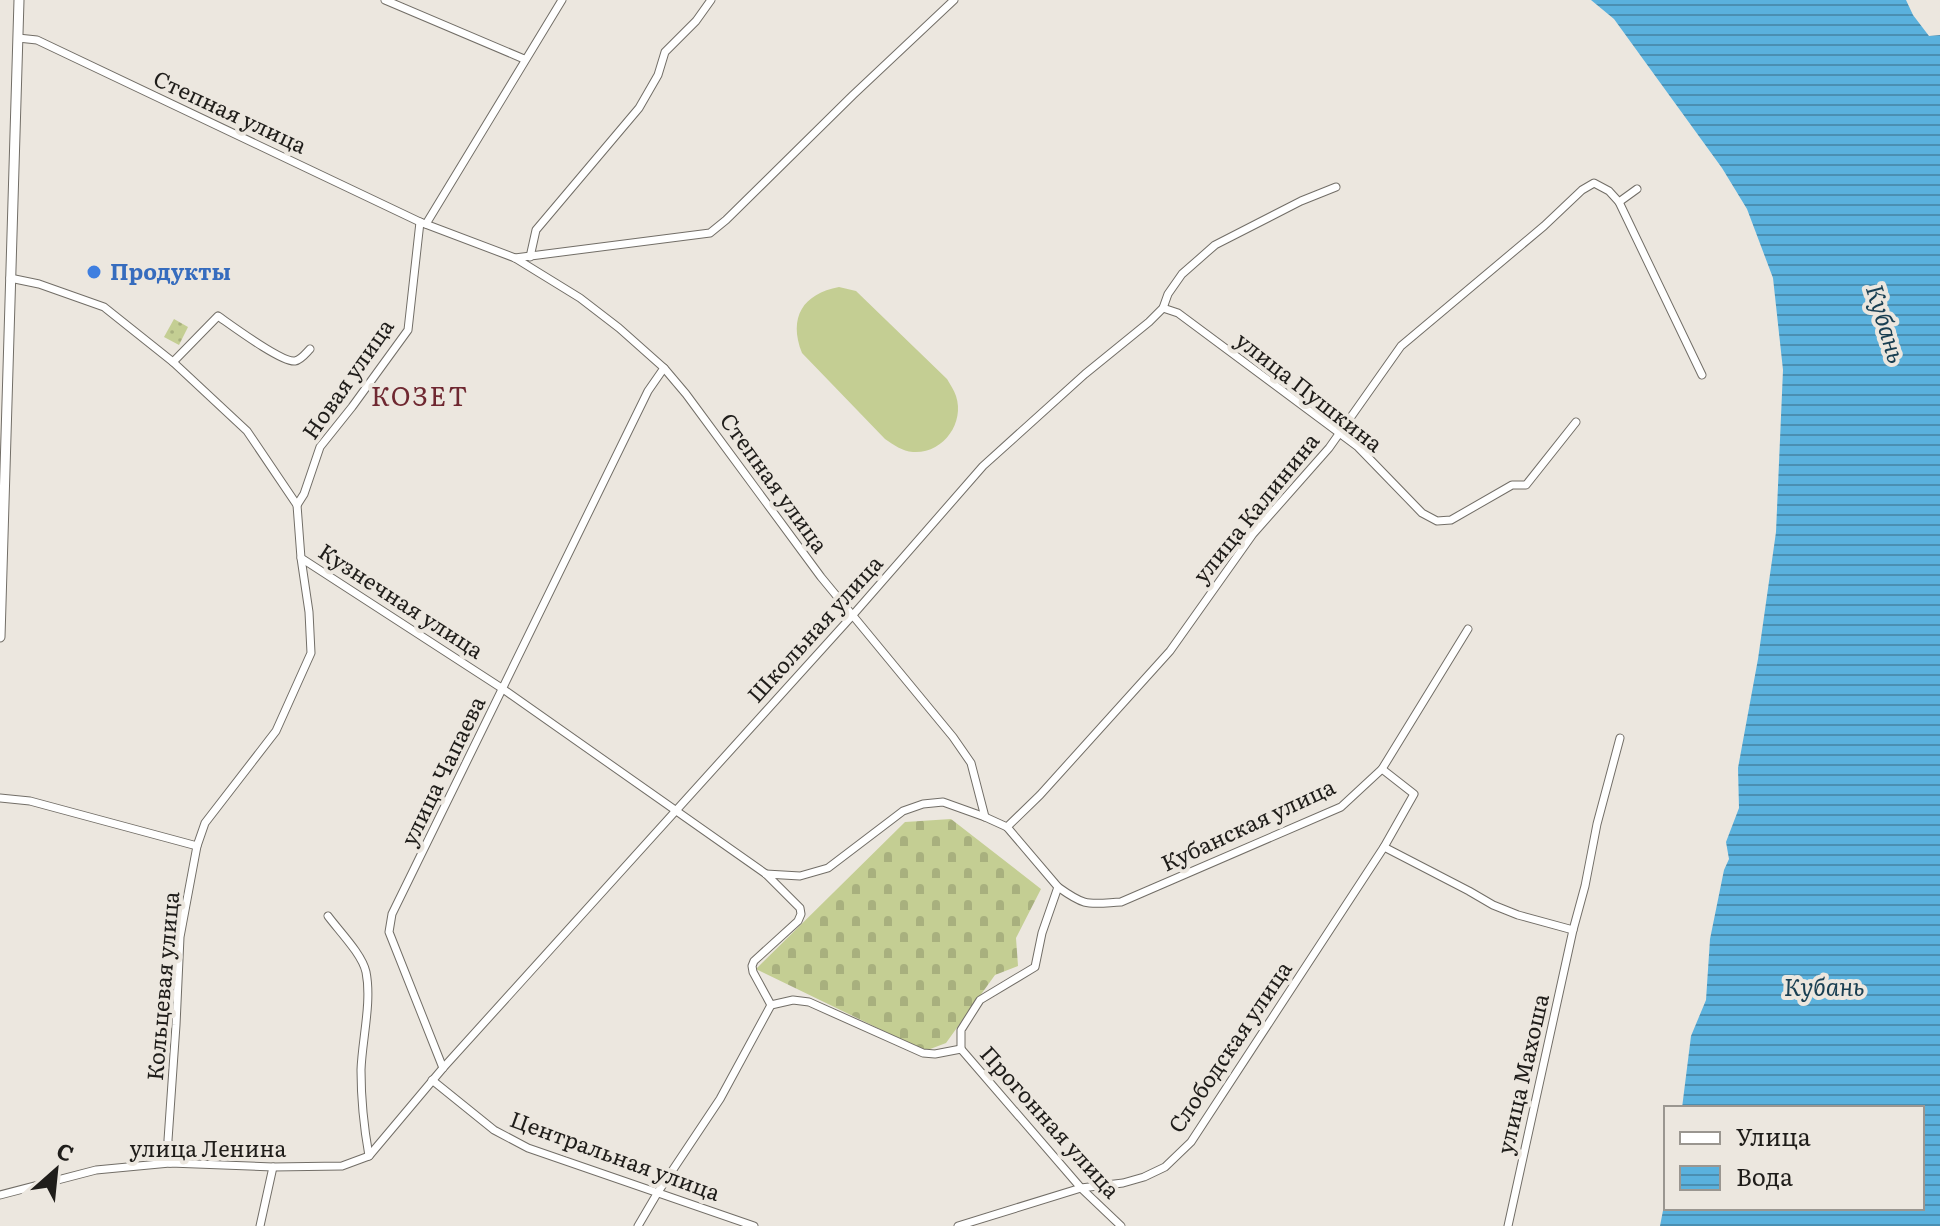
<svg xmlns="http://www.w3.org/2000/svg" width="1940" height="1226" font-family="Literata,serif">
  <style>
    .cemetery { fill: url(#cemetery-stones) }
    .park { fill: url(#park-dots) }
    .pitch { fill: #c4ce93 }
    .water { fill: url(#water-rules) }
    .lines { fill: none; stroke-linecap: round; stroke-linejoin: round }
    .minor-casing { stroke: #726e67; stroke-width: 9 }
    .tertiary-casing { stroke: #726e67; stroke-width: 11 }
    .minor { stroke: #fff; stroke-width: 7 }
    .tertiary { stroke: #fff; stroke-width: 9 }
    .shop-dot { fill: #3f7fe0; stroke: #ece7df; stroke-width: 3 }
    .labels { text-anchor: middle; stroke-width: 8; stroke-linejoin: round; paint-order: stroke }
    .street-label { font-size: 22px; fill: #1f1d1a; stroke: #ece7df }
    .shop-label { font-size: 22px; font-weight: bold; fill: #366cbe; stroke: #ece7df; text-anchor: start }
    .water-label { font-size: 24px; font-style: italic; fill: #193f52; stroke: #ece7df }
    .quarter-label { font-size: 26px; letter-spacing: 2px; fill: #6f2831; stroke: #ece7df }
  </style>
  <defs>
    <pattern id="cemetery-stones" width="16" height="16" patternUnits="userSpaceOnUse" patternTransform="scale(2)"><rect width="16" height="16" fill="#c4ce93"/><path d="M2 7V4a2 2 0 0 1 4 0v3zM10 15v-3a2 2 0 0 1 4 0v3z" fill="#a8b07e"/></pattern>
    <pattern id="park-dots" width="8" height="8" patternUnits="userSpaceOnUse" patternTransform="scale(2)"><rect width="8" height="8" fill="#c4ce93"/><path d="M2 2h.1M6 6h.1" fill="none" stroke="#a8b07e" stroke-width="1.8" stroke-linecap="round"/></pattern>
    <pattern id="water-rules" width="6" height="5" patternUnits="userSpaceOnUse" patternTransform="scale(2)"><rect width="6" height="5" fill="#5ab1dd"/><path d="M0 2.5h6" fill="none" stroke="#4a8fb2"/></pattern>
  </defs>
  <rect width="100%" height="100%" fill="#ece7df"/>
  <polygon class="cemetery" points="951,819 1041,889 1016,938 1018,966 995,975 946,1043 925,1051 756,969 905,822"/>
  <polygon class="park" points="174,319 188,327 179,345 164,337"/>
  <path class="pitch" d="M839 287 856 291 947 379C950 384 954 390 956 396 965 423 943 454 913 452 902 451 894 445 885 439L802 353C788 317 803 294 839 287Z"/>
  <polygon class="water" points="1591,0 1906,0 1913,15 1929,36 1940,35 1940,1226 1660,1226 1666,1195 1666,1208 1922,1208 1922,1108 1682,1108 1691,1036 1706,1000 1710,939 1724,870 1729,859 1726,842 1739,808 1738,768 1758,659 1776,532 1783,370 1773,278 1747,209 1722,168 1614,19"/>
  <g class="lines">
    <defs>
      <g id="minor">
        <polyline points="385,0 524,59"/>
        <polyline points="18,38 37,40 420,222 515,258 580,298 619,328 664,368 686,394 821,577 953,737 971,763 985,817"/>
        <polyline points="1619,202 1702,375"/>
        <polyline points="426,224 562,0"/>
        <polyline points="530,257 536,230 639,108 658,75 665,52 696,21 711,0"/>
        <polyline points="515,258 710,233 726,220 853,95 954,0"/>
        <polyline points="10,278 39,284 104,307 173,362 247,431 297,505 301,558 503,689 766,874 800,908 801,914 798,921 754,961 752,966 753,972 771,1005"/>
        <polyline points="1163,308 1178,313 1358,447 1422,513 1437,521 1451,520 1512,485 1526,485 1576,422"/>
        <path d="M173 362 218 316C231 325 282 363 295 361 301 360 306 353 310 349"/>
        <polyline points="297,505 304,494 320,447 352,407 408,330 420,222"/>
        <polyline points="0,798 30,801 197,846"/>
        <polyline points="1007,827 1040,795 1170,651 1253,534 1329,448 1401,346 1544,226 1582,190 1594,183 1609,191 1619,202 1637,189"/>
        <polyline points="1384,847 1469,891 1493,905 1518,915 1573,930"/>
        <polyline points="766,874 800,876 828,868 903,811 923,804 943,802 985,817 1007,827 1058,887 1042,933 1035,967 980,1000 961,1030 961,1049"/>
        <path d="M1058 887C1086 907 1087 904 1121 902L1341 807 1382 769 1468 629"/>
        <path d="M328 916C339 931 362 954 366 972 372 1002 362 1040 361 1070 361 1099 364 1128 369 1156"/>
        <polyline points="771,1005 793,1000 809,1002 923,1053 935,1054 961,1049 1081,1188 1121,1226"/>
        <polyline points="443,1068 389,932 392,914 648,391 664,368"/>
        <polyline points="432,1080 494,1130 528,1148 754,1226"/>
        <polyline points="170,1163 168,1140 176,1025 180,937 197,846 205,823 276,731 311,653 309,612 301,558"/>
        <polyline points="0,1195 96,1170 170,1163 273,1167 342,1166 369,1156 443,1068 852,616 983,466 1085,374 1149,322 1163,308 1168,294 1182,274 1215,245 1301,201 1336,187"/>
        <polyline points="260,1226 273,1167"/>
        <polyline points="638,1226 658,1192 720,1099 771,1005"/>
        <polyline points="958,1226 1081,1188 1123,1183 1144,1177 1165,1167 1191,1142 1384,847 1414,794 1382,769"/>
        <polyline points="1508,1226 1573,930 1585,886 1597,824 1620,738"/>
      </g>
      <polyline id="tertiary" points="0,637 19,0"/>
    </defs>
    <use href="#minor" class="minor-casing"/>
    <use href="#tertiary" class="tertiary-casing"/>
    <use href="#minor" class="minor"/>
    <use href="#tertiary" class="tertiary"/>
  </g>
  <circle class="shop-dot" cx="94" cy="272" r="8"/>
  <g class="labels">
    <g class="street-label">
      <text transform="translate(230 112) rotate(25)" y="8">Степная улица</text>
      <text transform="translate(348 379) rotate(-55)" y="8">Новая улица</text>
      <text transform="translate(1309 392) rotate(38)" y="8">улица Пушкина</text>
      <text transform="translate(774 483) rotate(54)" y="8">Степная улица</text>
      <text transform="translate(1256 508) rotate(-51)" y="8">улица Калинина</text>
      <text transform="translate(401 601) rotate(33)" y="8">Кузнечная улица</text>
      <text transform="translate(815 629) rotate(-48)" y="8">Школьная улица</text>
      <text transform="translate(443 771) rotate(-64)" y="8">улица Чапаева</text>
      <text transform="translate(1248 825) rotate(-25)" y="8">Кубанская улица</text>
      <text transform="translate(163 986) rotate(-85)" y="8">Кольцевая улица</text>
      <text transform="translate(1230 1047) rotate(-56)" y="8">Слободская улица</text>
      <text transform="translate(1523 1074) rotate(-77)" y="8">улица Махоша</text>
      <text transform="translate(1050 1122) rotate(48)" y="8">Прогонная улица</text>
      <text x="208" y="1157">улица Ленина</text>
      <text transform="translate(615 1156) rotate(20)" y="8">Центральная улица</text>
    </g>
    <g class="shop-label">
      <text x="110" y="280">Продукты</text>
    </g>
    <g class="water-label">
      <text transform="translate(1885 324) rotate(73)" y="8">Кубань</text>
      <text x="1824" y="996">Кубань</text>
    </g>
    <g class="quarter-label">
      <text x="420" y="406">КОЗЕТ</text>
    </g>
  </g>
  <rect x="1664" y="1106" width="260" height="104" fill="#ece7df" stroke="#9a9690" stroke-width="2"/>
  <rect x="1680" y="1132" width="40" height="12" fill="#ffffff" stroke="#9a9690" stroke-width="2"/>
  <text x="1736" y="1146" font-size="24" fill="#1f1d1a">Улица</text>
  <rect x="1680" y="1166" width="40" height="24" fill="url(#water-rules)" stroke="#9a9690" stroke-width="2"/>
  <text x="1736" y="1186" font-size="24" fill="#1f1d1a">Вода</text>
  <g transform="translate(56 1170) rotate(27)" stroke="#ece7df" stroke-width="6" paint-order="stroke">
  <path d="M0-6L14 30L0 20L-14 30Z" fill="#1f1d1a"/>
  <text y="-12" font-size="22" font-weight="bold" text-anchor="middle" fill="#1f1d1a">С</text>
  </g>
</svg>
